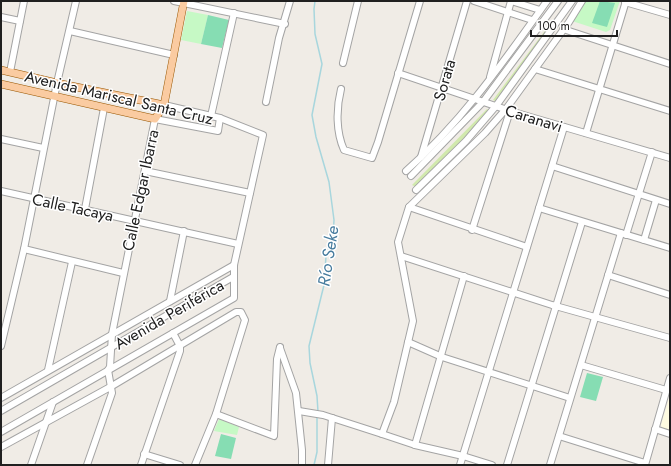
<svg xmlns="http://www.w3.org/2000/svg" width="671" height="466" font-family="Jost,sans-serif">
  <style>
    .education { fill: #fefbe1 }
    .grass { fill: #d1e9ad }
    .park { fill: #c6f9c5 }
    .pitch { fill: #86ddb3 }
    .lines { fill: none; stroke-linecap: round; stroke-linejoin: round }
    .stream { stroke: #a8d6dd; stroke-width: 1.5 }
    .minor-casing { stroke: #a4a4a4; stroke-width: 8 }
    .major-casing { stroke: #985703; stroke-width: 8 }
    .minor { stroke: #fff; stroke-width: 6 }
    .major { stroke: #facba1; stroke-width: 7 }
    .labels { text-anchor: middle; stroke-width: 3; stroke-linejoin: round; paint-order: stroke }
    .street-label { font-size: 16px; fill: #202020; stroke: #fff }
    .water-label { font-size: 17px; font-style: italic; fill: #477c9e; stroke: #fff }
  </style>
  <rect width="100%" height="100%" fill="#f0ece6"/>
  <polygon class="education" points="670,395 670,430 662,428 661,425"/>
  <g class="grass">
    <polygon points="547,28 551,31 497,102 493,100"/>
    <polygon points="487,109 491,112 416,187 412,185"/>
  </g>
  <g class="park">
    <polygon points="584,1 620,1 610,30 606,32 572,21"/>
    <polygon points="187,11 208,15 201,44 181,40"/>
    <polygon points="219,419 239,427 237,435 214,431"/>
  </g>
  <g class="pitch">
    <polygon points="600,1 615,3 607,27 592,23"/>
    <polygon points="208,15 229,20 222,48 201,44"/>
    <polygon points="587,373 603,377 596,401 580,397"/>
    <polygon points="221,434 236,438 231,459 215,456"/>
  </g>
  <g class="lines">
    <g class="stream">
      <polyline points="315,1 314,9 315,34 322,64 312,115 316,137 329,182 334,220 333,237 326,256 324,285 309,346 310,363 317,396 318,412"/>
      <polyline points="314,465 317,452 317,415"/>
    </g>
    <defs>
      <g id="minor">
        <polyline points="174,1 285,24"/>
        <polyline points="474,1 532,20"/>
        <polyline points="511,1 540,10"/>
        <polyline points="625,2 670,15"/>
        <polyline points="1,17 20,21"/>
        <polyline points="563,29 670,64"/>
        <polyline points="70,31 174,55"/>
        <polyline points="343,63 358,1"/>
        <polyline points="535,69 670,111"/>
        <polyline points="10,72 24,1"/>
        <polyline points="398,73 510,111 670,158"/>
        <polyline points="490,77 511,1"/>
        <path d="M341 89C336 109 336 132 344 150L372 158 378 142 420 1"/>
        <polyline points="266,102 279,38 290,1"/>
        <polyline points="211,116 234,13"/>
        <polyline points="586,133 626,1"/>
        <polyline points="1,139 43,148"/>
        <polyline points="421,157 467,1"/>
        <polyline points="552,166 670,204"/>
        <polyline points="145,171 250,193"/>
        <path d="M406 171C462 122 504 61 547 1"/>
        <polyline points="411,176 483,102 558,1"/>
        <polyline points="416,190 466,141 496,106 572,1"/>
        <polyline points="1,191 238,244"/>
        <polyline points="409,207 527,247"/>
        <polyline points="539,208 670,248"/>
        <polyline points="85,209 104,108"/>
        <polyline points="472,230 510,111"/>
        <polyline points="626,235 652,152"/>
        <polyline points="644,240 656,200"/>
        <polyline points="24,249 123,273"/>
        <polyline points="401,256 552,305 670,338"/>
        <polyline points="608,275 670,295"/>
        <polyline points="170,301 184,231"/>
        <polyline points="408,342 442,357 570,398"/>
        <polyline points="1,346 24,249 57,83 76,1"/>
        <polyline points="280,348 296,393 302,450 302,465"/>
        <polyline points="581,365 666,390"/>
        <polyline points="48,370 72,262"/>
        <polyline points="1,398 234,265"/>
        <polyline points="1,411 233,277"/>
        <polyline points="299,411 323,415 382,434 394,402 413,321 398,242 409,207 485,133 506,109 569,22 582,1"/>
        <polyline points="216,414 274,436 277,359 280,347"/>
        <polyline points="655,429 670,434"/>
        <polyline points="1,432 234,298 234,265 263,135 220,118 164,105"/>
        <polyline points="382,434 415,445 463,456 492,465"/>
        <polyline points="559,436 645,463"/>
        <polyline points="415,445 464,276"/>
        <polyline points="1,447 112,386 236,312 241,312 245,320 216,414 195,465"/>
        <polyline points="144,454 180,465"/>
        <polyline points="31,465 53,402"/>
        <polyline points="87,465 112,393 108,370 110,367 112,334 155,119 218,131 220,118"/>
        <polyline points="141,465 180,351 180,346 173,333"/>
        <polyline points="328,465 332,418"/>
        <polyline points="460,465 564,127"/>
        <polyline points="507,465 582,222"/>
        <polyline points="550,465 621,233"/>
        <polyline points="645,465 670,378"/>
      </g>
      <g id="major">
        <polyline points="1,70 57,83 164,105"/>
        <polyline points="1,84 155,119 164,105 184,1"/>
      </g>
    </defs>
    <use href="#minor" class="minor-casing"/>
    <use href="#major" class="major-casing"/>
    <use href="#minor" class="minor"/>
    <use href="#major" class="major"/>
  </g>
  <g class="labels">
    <g class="street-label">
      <text transform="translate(444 80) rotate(-74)" y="6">Sorata</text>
      <text transform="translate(119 97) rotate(13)" y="6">Avenida Mariscal Santa Cruz</text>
      <text transform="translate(534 118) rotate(17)" y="6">Caranavi</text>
      <text transform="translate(140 190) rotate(-78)" y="6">Calle Edgar Ibarra</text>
      <text transform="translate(73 207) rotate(12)" y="6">Calle Tacaya</text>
      <text transform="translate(169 314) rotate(-30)" y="6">Avenida Periférica</text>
    </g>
    <g class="water-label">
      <text transform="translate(328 256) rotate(-81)" y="6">Río Seke</text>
    </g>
  </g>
  <rect width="671" height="466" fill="none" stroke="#202020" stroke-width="4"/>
  <path d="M531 30v6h86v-6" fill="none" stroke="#202020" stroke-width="2"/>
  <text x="537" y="30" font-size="12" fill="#202020" stroke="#ffffff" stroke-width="3" paint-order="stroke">100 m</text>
</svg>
